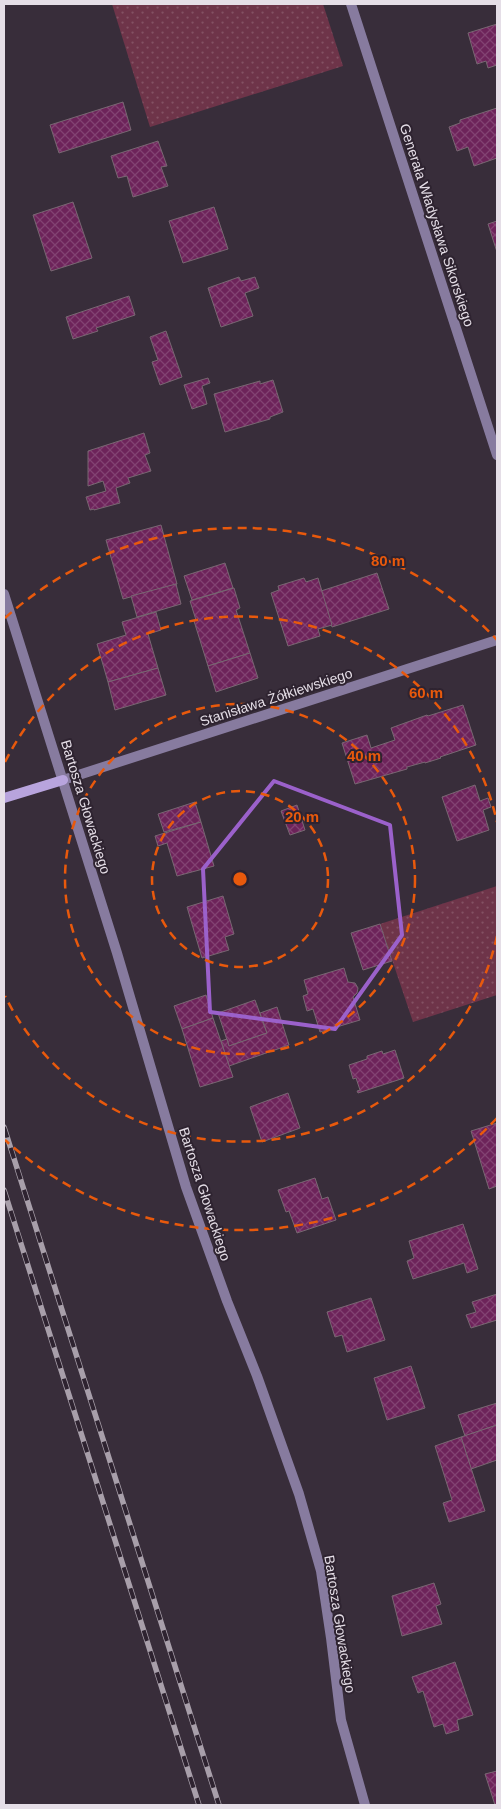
<svg xmlns="http://www.w3.org/2000/svg" width="501" height="1809" font-family="Helvetica,sans-serif">
  <style>
    .grass { fill: url(#grass-dots) }
    .building { fill: url(#building-cross-hatch); stroke: #786772 }
    .lines { fill: none; stroke-linecap: round; stroke-linejoin: round }
    .street { stroke: #877b9f; stroke-width: 10 }
    .secondary { stroke: #b8a4dd; stroke-width: 10 }
    .rail-casing { stroke: #a89faa; stroke-width: 5.5 }
    .rail { stroke: #2e2330; stroke-width: 4; stroke-dasharray: 11; stroke-linecap: butt }
    .marked { fill: none; stroke: #9b61cb; stroke-width: 4; stroke-linejoin: round }
    .ring { fill: none; stroke: #e8590c; stroke-width: 2.5; stroke-dasharray: 9 6 }
    .labels { text-anchor: middle; stroke-width: 4; stroke-linejoin: round; paint-order: stroke }
    .street-label { font-size: 14px; fill: #e5dee7; stroke: #2e2330 }
    .centre { fill: #e8590c; stroke: #2e2330; stroke-width: 2.5 }
    .ring-label { font-size: 15px; text-anchor: middle; font-weight: bold; fill: #e8590c; stroke: #2e2330; stroke-width: 4; stroke-linejoin: round; paint-order: stroke }
  </style>
  <defs>
    <pattern id="grass-dots" width="8" height="8" patternUnits="userSpaceOnUse" patternTransform="scale(1.25)"><rect width="8" height="8" fill="#6e3449"/><path d="M2 2h.1M6 6h.1" fill="none" stroke="#835163" stroke-width="1.8" stroke-linecap="round"/></pattern>
    <pattern id="building-cross-hatch" width="8" height="8" patternUnits="userSpaceOnUse" patternTransform="scale(1.25)"><rect width="8" height="8" fill="#6d235a"/><path d="M0 0l8 8M0 8l8-8" fill="none" stroke="#824272"/></pattern>
  </defs>
  <rect width="100%" height="100%" fill="#382d3a"/>
  <g class="grass">
    <polygon points="112,4 323,4 343,66 150,127"/>
    <polygon points="497,886 497,995 413,1022 380,924"/>
  </g>
  <g class="building">
    <polygon points="497,24 497,65 488,68 486,61 477,64 468,33"/>
    <polygon points="123,102 131,130 59,153 50,125"/>
    <polygon points="497,108 497,158 474,166 468,147 457,151 449,127 460,123 460,120"/>
    <polygon points="158,141 167,166 161,167 168,186 133,197 127,176 118,178 111,156"/>
    <polygon points="73,202 92,258 51,271 33,215"/>
    <polygon points="214,207 228,249 183,263 169,221"/>
    <polygon points="497,221 497,252 488,224"/>
    <polygon points="239,277 241,281 255,277 259,288 245,293 253,316 221,327 208,288"/>
    <polygon points="129,296 135,315 96,328 98,331 73,339 66,317"/>
    <polygon points="166,331 182,377 160,385 152,362 158,360 150,337"/>
    <polygon points="208,378 210,383 202,386 207,404 192,409 184,385"/>
    <polygon points="273,380 283,412 270,417 270,419 225,432 214,394 260,381 260,384"/>
    <polygon points="144,433 150,453 145,455 151,471 128,478 130,483 116,488 120,503 94,510 94,509 90,510 86,497 106,491 103,481 88,486 88,451"/>
    <polygon points="161,525 177,584 123,599 106,540"/>
    <polygon points="225,563 233,588 192,600 184,576"/>
    <polygon points="377,573 389,609 332,627 321,591"/>
    <polygon points="304,578 306,582 318,578 332,625 318,629 320,636 288,646 271,593 279,590 278,586"/>
    <polygon points="176,584 181,604 137,617 131,596"/>
    <polygon points="234,588 240,608 236,610 250,653 208,666 194,621 196,620 190,601"/>
    <polygon points="156,612 161,630 148,634 158,668 108,682 97,644 126,635 122,622"/>
    <polygon points="250,653 258,678 216,692 208,666"/>
    <polygon points="158,668 166,695 115,710 108,682"/>
    <polygon points="463,705 476,745 440,757 441,758 425,763 425,762 407,767 407,769 355,784 342,743 367,735 371,748 395,740 391,728 427,715 428,716"/>
    <polygon points="475,785 480,801 488,798 491,807 483,810 489,830 457,841 442,797"/>
    <polygon points="195,802 201,822 164,832 158,814"/>
    <polygon points="297,805 305,830 290,835 281,811"/>
    <polygon points="201,822 214,866 177,876 167,843 158,846 155,836"/>
    <polygon points="223,896 234,934 225,937 229,950 202,958 187,907"/>
    <polygon points="380,924 392,961 363,970 351,933"/>
    <polygon points="344,968 348,982 355,983 358,988 357,993 353,997 360,1020 320,1032 313,1009 307,1011 303,996 308,994 304,980"/>
    <polygon points="206,995 213,1018 182,1029 174,1006"/>
    <polygon points="255,1000 267,1033 229,1046 218,1013"/>
    <polygon points="277,1007 289,1045 229,1066 221,1041 227,1039 229,1046 267,1033 260,1013"/>
    <polygon points="213,1018 233,1077 200,1087 182,1029"/>
    <polygon points="395,1050 404,1078 358,1093 357,1091 360,1090 356,1078 353,1079 349,1065 367,1059 367,1056 382,1051 383,1054"/>
    <polygon points="288,1093 300,1128 262,1142 250,1107"/>
    <polygon points="497,1123 497,1186 489,1189 471,1131"/>
    <polygon points="315,1178 322,1199 328,1197 336,1220 297,1233 289,1211 286,1212 278,1190"/>
    <polygon points="463,1224 478,1269 467,1273 464,1263 413,1279 407,1261 414,1258 409,1241"/>
    <polygon points="497,1294 497,1320 471,1328 466,1315 476,1312 472,1302"/>
    <polygon points="371,1298 385,1340 347,1352 342,1335 335,1337 327,1312"/>
    <polygon points="411,1366 425,1408 387,1420 374,1378"/>
    <polygon points="497,1403 497,1425 465,1436 458,1415"/>
    <polygon points="497,1425 497,1460 471,1469 461,1437"/>
    <polygon points="461,1437 485,1511 449,1522 443,1503 452,1500 435,1446"/>
    <polygon points="434,1583 441,1604 436,1606 442,1624 402,1636 392,1596"/>
    <polygon points="455,1662 473,1715 457,1720 459,1730 446,1734 443,1724 434,1727 423,1691 418,1693 412,1677"/>
    <polygon points="497,1771 497,1805 495,1805 485,1774"/>
  </g>
  <g class="lines">
    <g class="street">
      <polyline points="351,4 497,455"/>
      <polyline points="4,594 117,953 186,1187 227,1301 257,1376 299,1494 321,1571 331,1638 341,1720 365,1805"/>
      <polyline points="63,780 497,640"/>
    </g>
    <polyline class="secondary" points="4,798 63,780"/>
    <defs>
      <g id="rail">
        <polyline points="4,1127 219,1805"/>
        <polyline points="4,1190 199,1805"/>
      </g>
    </defs>
    <use href="#rail" class="rail-casing"/>
    <use href="#rail" class="rail"/>
  </g>
  <path class="marked" d="M274 781 390 825 402 935 335 1029 210 1012 203 869Z"/>
  <g class="ring">
    <circle cx="240" cy="879" r="88"/>
    <circle cx="240" cy="879" r="175"/>
    <path d="M497 936A263 263 0 0 1 5 996M5 762A263 263 0 0 1 497 822"/>
    <path d="M497 1118A351 351 0 0 1 5 1140M5 618A351 351 0 0 1 497 640"/>
  </g>
  <g class="labels">
    <g class="street-label">
      <text transform="translate(437 225) rotate(72)" y="5">Generała Władysława Sikorskiego</text>
      <text transform="translate(276 697) rotate(-18)" y="5">Stanisława Żółkiewskiego</text>
      <text transform="translate(86 807) rotate(73)" y="5">Bartosza Głowackiego</text>
      <text transform="translate(205 1194) rotate(72)" y="5">Bartosza Głowackiego</text>
      <text transform="translate(340 1624) rotate(81)" y="5">Bartosza Głowackiego</text>
    </g>
  </g>
  <circle cx="240" cy="879" r="8" class="centre"/>
  <g class="ring-label">
    <text x="388" y="566">80 m</text>
    <text x="426" y="698">60 m</text>
    <text x="364" y="761">40 m</text>
    <text x="302" y="822">20 m</text>
  </g>
  <rect width="501" height="1809" fill="none" stroke="#e5dee7" stroke-width="10"/>
</svg>
